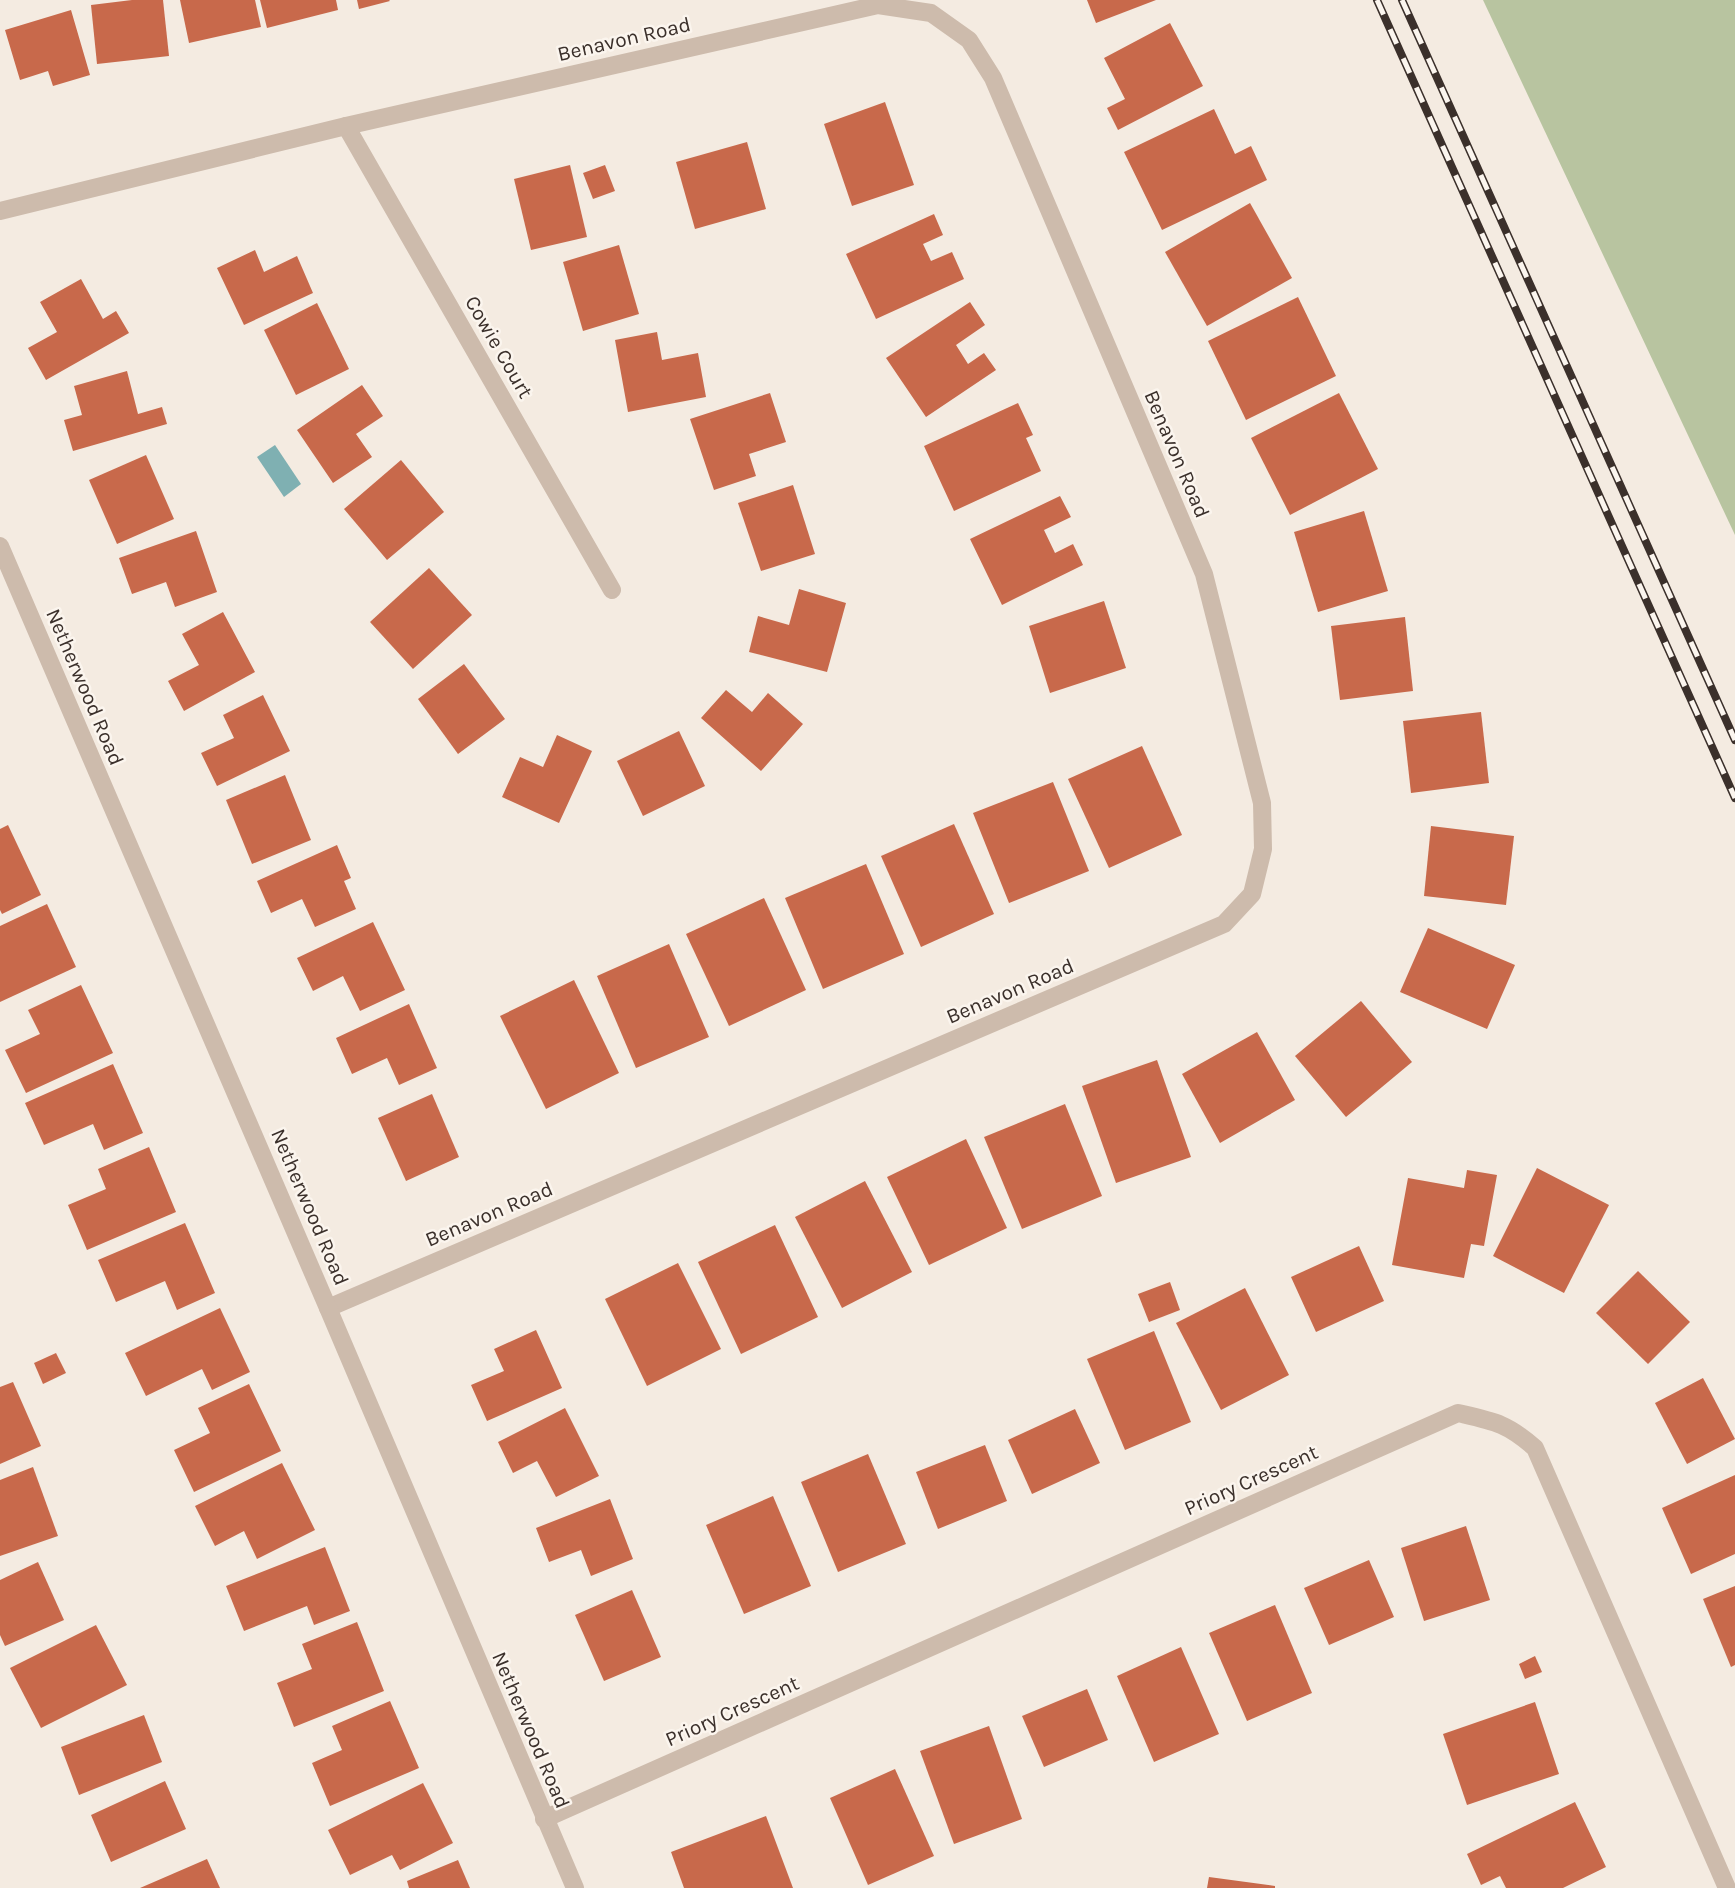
<svg xmlns="http://www.w3.org/2000/svg" width="1735" height="1888" font-family="Karla,sans-serif">
  <style>
    .green { fill: #b8c4a0 }
    .water { fill: #7fb0b2 }
    .building { fill: #c8694b }
    .lines { fill: none; stroke-linecap: round; stroke-linejoin: round }
    .minor { stroke: #cdbbac; stroke-width: 18 }
    .rail-casing { stroke: #3b302b; stroke-width: 8 }
    .rail { stroke: #fbf5ee; stroke-width: 5; stroke-dasharray: 16; stroke-linecap: butt }
    .labels { text-anchor: middle; stroke-width: 5; stroke-linejoin: round; paint-order: stroke }
    .street-label { font-size: 21px; fill: #3b302b; stroke: #fbf5ee }
  </style>
  <rect width="100%" height="100%" fill="#f4ebe1"/>
  <polygon class="green" points="1483,0 1735,0 1735,535"/>
  <polygon class="water" points="275,445 301,484 284,497 257,457"/>
  <g class="building">
    <polygon points="132,0 163,0 169,56 97,64 91,5"/>
    <polygon points="180,0 255,0 261,27 189,43"/>
    <polygon points="260,0 336,0 338,10 267,28"/>
    <polygon points="357,0 389,0 390,1 359,9"/>
    <polygon points="1087,0 1156,0 1096,23"/>
    <polygon points="71,10 90,75 53,86 48,71 20,80 5,30"/>
    <polygon points="1170,23 1203,86 1118,130 1107,108 1125,99 1104,58"/>
    <polygon points="885,102 914,185 852,206 824,124"/>
    <polygon points="1214,109 1235,154 1251,146 1267,180 1162,230 1124,152"/>
    <polygon points="747,142 766,209 695,229 676,162"/>
    <polygon points="570,165 587,237 531,250 514,179"/>
    <polygon points="605,165 615,191 593,199 583,173"/>
    <polygon points="1250,203 1292,278 1207,326 1165,252"/>
    <polygon points="934,214 943,235 923,244 931,261 952,252 964,279 876,319 846,254"/>
    <polygon points="619,245 639,314 583,331 563,262"/>
    <polygon points="255,250 264,272 297,256 313,293 244,325 217,268"/>
    <polygon points="81,279 103,319 116,311 129,333 46,380 28,348 57,332 40,302"/>
    <polygon points="1298,297 1336,376 1246,420 1208,341"/>
    <polygon points="970,302 985,325 956,345 968,364 984,353 996,370 926,417 886,358"/>
    <polygon points="317,303 349,369 296,395 264,330"/>
    <polygon points="657,332 662,360 698,353 706,397 628,412 615,340"/>
    <polygon points="127,371 138,414 162,407 167,424 73,451 64,420 82,415 74,386"/>
    <polygon points="362,385 383,416 356,434 372,457 333,483 297,430"/>
    <polygon points="770,393 786,442 749,454 756,476 714,490 690,419"/>
    <polygon points="1339,393 1378,469 1290,515 1251,438"/>
    <polygon points="1018,403 1033,435 1026,438 1041,471 954,511 924,446"/>
    <polygon points="146,455 174,519 117,544 89,480"/>
    <polygon points="401,460 444,512 387,560 344,509"/>
    <polygon points="793,485 815,554 761,571 738,503"/>
    <polygon points="1060,496 1071,517 1044,530 1055,553 1073,544 1083,565 1002,605 970,539"/>
    <polygon points="1364,511 1388,591 1318,612 1294,532"/>
    <polygon points="196,531 217,592 175,607 166,582 132,594 119,558"/>
    <polygon points="429,568 472,615 413,669 370,622"/>
    <polygon points="799,589 846,603 827,672 749,652 758,616 789,625"/>
    <polygon points="1104,601 1126,668 1050,693 1029,626"/>
    <polygon points="223,612 255,672 184,711 168,681 199,665 182,634"/>
    <polygon points="1405,617 1413,691 1340,700 1331,626"/>
    <polygon points="464,664 505,719 458,754 418,699"/>
    <polygon points="726,690 752,712 768,693 803,724 761,771 701,718"/>
    <polygon points="263,695 290,751 217,786 201,753 234,738 223,715"/>
    <polygon points="1481,712 1489,783 1411,793 1403,721"/>
    <polygon points="679,731 705,786 643,816 617,761"/>
    <polygon points="557,735 592,751 559,823 502,797 520,757 543,767"/>
    <polygon points="1142,746 1182,835 1109,868 1068,779"/>
    <polygon points="285,775 311,840 252,864 226,800"/>
    <polygon points="1053,782 1089,871 1009,903 973,813"/>
    <polygon points="954,824 994,914 921,947 881,856"/>
    <polygon points="8,825 41,895 2,914 0,910 0,829"/>
    <polygon points="1431,826 1514,836 1506,905 1424,896"/>
    <polygon points="337,845 351,878 344,881 356,909 315,927 302,899 271,913 257,881"/>
    <polygon points="866,864 904,954 823,989 785,898"/>
    <polygon points="764,898 806,990 729,1026 686,934"/>
    <polygon points="47,904 76,967 0,1002 0,926"/>
    <polygon points="373,922 405,990 360,1011 343,976 313,991 297,958"/>
    <polygon points="1428,928 1515,965 1487,1029 1400,992"/>
    <polygon points="669,944 709,1037 636,1068 597,976"/>
    <polygon points="574,980 619,1073 546,1109 500,1016"/>
    <polygon points="81,985 113,1053 26,1093 5,1050 40,1034 28,1010"/>
    <polygon points="1361,1001 1412,1062 1346,1117 1295,1056"/>
    <polygon points="409,1004 437,1068 399,1085 387,1058 352,1074 336,1038"/>
    <polygon points="1257,1032 1295,1100 1220,1143 1182,1074"/>
    <polygon points="1157,1060 1191,1157 1116,1183 1082,1086"/>
    <polygon points="113,1064 143,1133 104,1150 93,1124 44,1145 25,1103"/>
    <polygon points="432,1094 459,1157 406,1181 378,1118"/>
    <polygon points="1065,1104 1102,1196 1022,1229 984,1137"/>
    <polygon points="966,1139 1007,1228 929,1265 887,1177"/>
    <polygon points="149,1147 176,1212 87,1250 68,1205 106,1189 98,1169"/>
    <polygon points="1537,1168 1609,1205 1564,1293 1493,1256"/>
    <polygon points="1467,1170 1497,1175 1484,1246 1471,1244 1464,1278 1392,1265 1408,1178 1464,1188"/>
    <polygon points="865,1181 912,1272 842,1308 795,1217"/>
    <polygon points="185,1223 215,1293 177,1310 165,1281 116,1302 98,1260"/>
    <polygon points="775,1225 818,1317 741,1354 698,1262"/>
    <polygon points="1359,1246 1384,1301 1316,1332 1291,1277"/>
    <polygon points="678,1263 721,1349 647,1386 605,1299"/>
    <polygon points="1638,1271 1690,1322 1648,1364 1596,1313"/>
    <polygon points="1170,1282 1180,1310 1149,1322 1138,1294"/>
    <polygon points="1245,1288 1289,1375 1221,1410 1176,1323"/>
    <polygon points="220,1308 250,1372 212,1390 202,1369 146,1396 125,1353"/>
    <polygon points="536,1330 562,1388 487,1421 471,1385 504,1371 494,1349"/>
    <polygon points="1154,1331 1191,1422 1125,1450 1087,1359"/>
    <polygon points="56,1353 66,1373 43,1384 34,1363"/>
    <polygon points="1703,1378 1735,1439 1687,1464 1655,1403"/>
    <polygon points="13,1382 41,1446 0,1464 0,1387"/>
    <polygon points="249,1384 281,1451 194,1492 174,1450 210,1433 198,1408"/>
    <polygon points="565,1408 599,1476 556,1497 537,1461 513,1473 498,1442"/>
    <polygon points="1075,1409 1100,1463 1032,1494 1008,1440"/>
    <polygon points="985,1445 1007,1501 938,1529 916,1472"/>
    <polygon points="868,1454 906,1544 838,1572 801,1482"/>
    <polygon points="282,1463 315,1530 257,1559 244,1531 215,1546 195,1506"/>
    <polygon points="33,1467 58,1536 0,1556 0,1480"/>
    <polygon points="1735,1475 1735,1554 1691,1574 1662,1508"/>
    <polygon points="773,1496 811,1586 744,1614 706,1525"/>
    <polygon points="610,1499 633,1559 591,1576 581,1550 549,1562 536,1528"/>
    <polygon points="1466,1526 1490,1600 1424,1621 1401,1548"/>
    <polygon points="325,1547 350,1611 314,1625 307,1606 244,1631 226,1586"/>
    <polygon points="1369,1560 1394,1617 1329,1645 1304,1588"/>
    <polygon points="38,1562 64,1620 5,1646 0,1635 0,1580"/>
    <polygon points="1735,1586 1735,1665 1731,1667 1703,1599"/>
    <polygon points="632,1590 661,1657 604,1681 575,1615"/>
    <polygon points="1275,1605 1312,1693 1247,1721 1209,1633"/>
    <polygon points="357,1622 384,1691 294,1727 277,1683 312,1669 302,1644"/>
    <polygon points="96,1625 127,1685 41,1728 10,1668"/>
    <polygon points="1181,1647 1219,1734 1154,1762 1117,1676"/>
    <polygon points="1535,1656 1542,1672 1525,1679 1519,1664"/>
    <polygon points="1087,1689 1108,1740 1044,1767 1022,1716"/>
    <polygon points="390,1701 419,1768 330,1806 312,1763 342,1750 332,1726"/>
    <polygon points="1535,1702 1559,1774 1467,1805 1443,1734"/>
    <polygon points="144,1715 162,1762 79,1795 61,1747"/>
    <polygon points="989,1726 1022,1819 954,1844 920,1751"/>
    <polygon points="895,1769 934,1856 868,1885 830,1798"/>
    <polygon points="165,1781 186,1829 111,1862 91,1815"/>
    <polygon points="423,1783 453,1843 400,1870 392,1855 350,1875 328,1830"/>
    <polygon points="1575,1802 1606,1867 1563,1888 1506,1888 1500,1876 1481,1885 1467,1854"/>
    <polygon points="766,1816 793,1888 684,1888 671,1852"/>
    <polygon points="207,1859 220,1888 140,1888"/>
    <polygon points="458,1860 470,1888 409,1888 407,1881"/>
    <polygon points="1209,1877 1275,1886 1275,1888 1207,1888"/>
  </g>
  <g class="lines">
    <g class="minor">
      <polyline points="346,126 612,590"/>
      <polyline points="0,211 346,126 878,5 931,13 969,40 993,78 1204,574 1262,803 1263,849 1252,894 1224,924 328,1308"/>
      <polyline points="0,546 328,1308 575,1888"/>
      <path d="M544 1819 1458 1413C1493 1421 1507 1423 1535 1448L1727 1888"/>
    </g>
    <defs>
      <g id="rail">
        <polyline points="1377,0 1735,798"/>
        <polyline points="1402,0 1735,740"/>
      </g>
    </defs>
    <use href="#rail" class="rail-casing"/>
    <use href="#rail" class="rail"/>
  </g>
  <g class="labels">
    <g class="street-label">
      <text transform="translate(624 39) rotate(-13)" y="7">Benavon Road</text>
      <text transform="translate(499 347) rotate(60)" y="7">Cowie Court</text>
      <text transform="translate(1177 454) rotate(67)" y="7">Benavon Road</text>
      <text transform="translate(85 687) rotate(67)" y="7">Netherwood Road</text>
      <text transform="translate(1010 991) rotate(-23)" y="7">Benavon Road</text>
      <text transform="translate(310 1207) rotate(67)" y="7">Netherwood Road</text>
      <text transform="translate(489 1214) rotate(-23)" y="7">Benavon Road</text>
      <text transform="translate(1251 1480) rotate(-24)" y="7">Priory Crescent</text>
      <text transform="translate(732 1711) rotate(-24)" y="7">Priory Crescent</text>
      <text transform="translate(531 1730) rotate(67)" y="7">Netherwood Road</text>
    </g>
  </g>
</svg>
